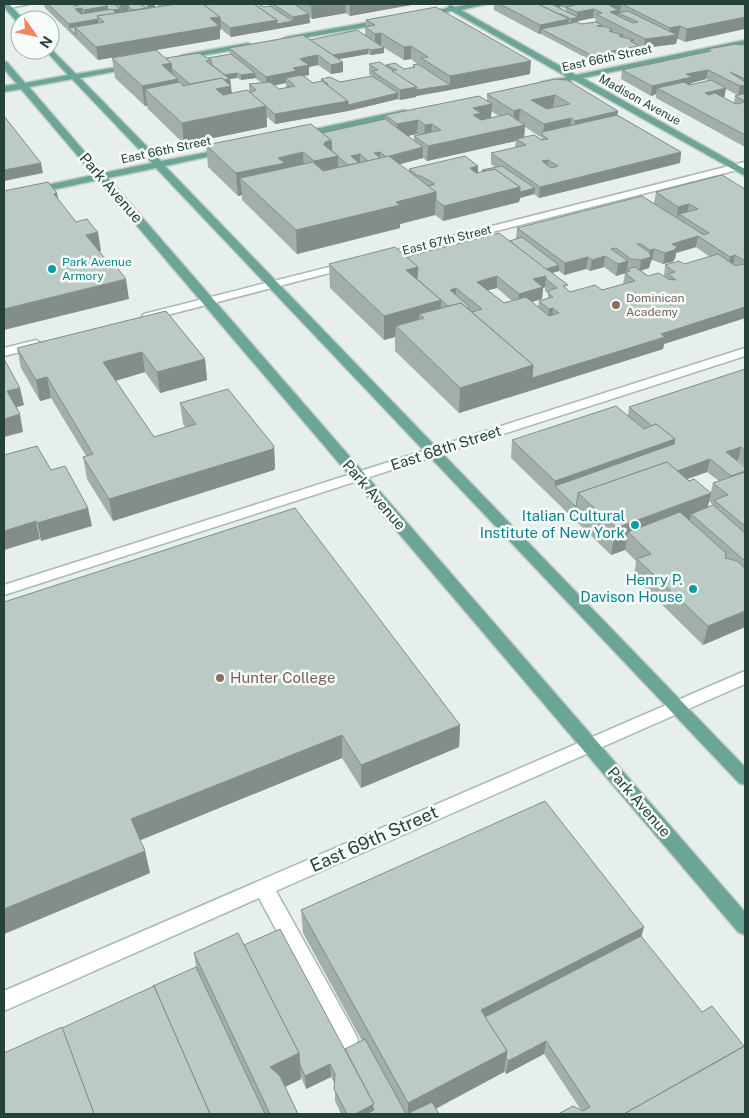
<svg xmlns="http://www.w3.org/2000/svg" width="749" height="1118" font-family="'Public Sans',sans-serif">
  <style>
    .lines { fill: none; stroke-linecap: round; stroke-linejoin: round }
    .minor-casing { stroke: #a8b8b2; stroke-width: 3 }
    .major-casing { stroke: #c2cac8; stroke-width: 3 }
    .minor { fill: #fff; fill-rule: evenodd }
    .major { fill: #6aa596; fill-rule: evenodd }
    .wall { fill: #a1aea9; fill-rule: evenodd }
    .shaded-wall { fill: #838d89 }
    .building { fill: #bbcac4; stroke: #838d89; fill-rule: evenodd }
    .culture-dot { fill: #0f9aa8; stroke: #f7fbf9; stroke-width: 2 }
    .education-dot { fill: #8d6e63; stroke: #f7fbf9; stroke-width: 2 }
    .labels { text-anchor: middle; stroke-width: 5; stroke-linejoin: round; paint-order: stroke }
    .far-street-label { font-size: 12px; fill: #24423a; stroke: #f7fbf9 }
    .far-culture-label { font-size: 12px; fill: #0d838f; stroke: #f7fbf9; text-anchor: start }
    .far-education-label { font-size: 12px; fill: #785e54; stroke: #f7fbf9; text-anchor: start }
    .street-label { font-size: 15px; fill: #24423a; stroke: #f7fbf9 }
    .culture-label { font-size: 15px; fill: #0d838f; stroke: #f7fbf9; text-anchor: end }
    .education-label { font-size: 15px; fill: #785e54; stroke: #f7fbf9; text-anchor: start }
    .near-street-label { font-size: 18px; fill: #24423a; stroke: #f7fbf9 }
  </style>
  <rect width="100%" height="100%" fill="#e6efeb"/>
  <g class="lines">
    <defs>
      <g id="minor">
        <polygon points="11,4 29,4 4,9 4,5"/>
        <polygon points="745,162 745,168 381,260 376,257 377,255"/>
        <polygon points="349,262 353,263 354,265 353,267 148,320 142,316 144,314"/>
        <polygon points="36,340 42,344 40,347 4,356 4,348"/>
        <polygon points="745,348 745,356 4,595 4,585"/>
        <polygon points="745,671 745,684 276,891 355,1033 358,1040 355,1047 347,1050 339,1047 259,898 4,1011 4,991"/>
      </g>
      <g id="major">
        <polygon points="4,4 9,4 24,20 17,22 4,7"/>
        <polygon points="471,4 487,4 461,10 576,75 745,40 745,44 583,78 745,169 745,176 574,80 541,86 541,82 567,77 452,11 424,16 420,14 447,8 450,5 455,7"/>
        <polygon points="386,19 389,19 389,23 286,41 282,39 286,37"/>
        <polygon points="248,43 252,45 251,47 182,59 178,57 182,55"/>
        <path d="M50 48 76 74 136 64 137 66 133 68 80 78 161 161 230 148V152L165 166 745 767V785L739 783 156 168 108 178 745 912V935L738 932 98 180 4 200V194L94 175 21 89 4 92V86L17 84 4 69V62H7L25 83 68 75 45 50H50ZM72 79 152 163 103 173 29 87Z"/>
        <polygon points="404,110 407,111 407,115 301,138 296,135 301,132"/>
      </g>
    </defs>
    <use href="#minor" class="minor-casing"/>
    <use href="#major" class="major-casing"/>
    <use href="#minor" class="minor"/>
    <use href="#major" class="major"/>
  </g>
  <g class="wall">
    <polygon points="44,4 154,4 155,7 159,6 156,4 259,4 264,7 270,6 270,4 294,4 296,5 296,4 411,4 411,5 350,16 346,13 312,19 309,17 310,23 231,37 221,29 220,30 220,39 98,60 45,8"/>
    <path d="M494 4H745L685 42 678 39H677L676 44 644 48 639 46 638 51 590 60 541 34H539L494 10ZM559 7H561L566 9V11ZM593 18 596 19 595 22 581 24 577 22 578 21Z"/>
    <path d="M366 20 530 74 450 90 416 96V97L400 100 398 99 348 111 275 124 267 117V127L184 144 148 109 147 106H145L115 78 112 58H208L230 54 229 48 310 40 365 35ZM381 46 404 60 411 59 421 67 413 65V68L404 69 386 65V67L369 64V74L372 76 340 82 321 79V81L313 83 304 76 309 75V67L318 65 331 74 343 72 339 59 368 54 371 55 384 53V48ZM237 78 241 80 255 78 262 83 249 84V92L232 93 230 79ZM286 83V88L279 89 274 85Z"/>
    <path d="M745 44V94H744L745 95V147L656 98V94L651 96 621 79 622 70 707 52 708 49ZM706 79 709 81 691 84V83ZM726 89 737 95 735 96 734 103 724 98Z"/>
    <path d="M555 79 681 152 680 163 539 198 534 194 520 198 519 202 443 221 435 215 400 224V228L297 254 242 200V195L238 196 208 167 206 145 322 133 385 119V115L487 101V94ZM491 111 499 116 491 118ZM525 127 542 138V139L524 137ZM417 134 418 135 414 136V140L408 136ZM516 141 515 148 491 153V164L495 167 482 170V172L478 173V166L409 169V172L399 164 423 158 427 161Z"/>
    <path d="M745 189V318L664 344 663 349 459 413 395 351V337L384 340 330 288 329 264 406 257 510 241 516 239 517 228 654 203 656 192ZM696 247 710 257 684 264 665 265 664 276H648L641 271 649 268 651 261 652 260 663 264 672 262 675 259 676 253ZM604 267 616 276 625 273 623 284 602 290 570 292 552 273 559 271 564 275 586 269 590 271ZM545 287V291L548 293V298L539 301 538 307 531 302 542 299 543 288ZM497 288 512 301 504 303 488 290Z"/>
    <polygon points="166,311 205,359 207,380 160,393 145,372 116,381 154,437 186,428 183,424 180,403 274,446 275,468 274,470 113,521 87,479 83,457 86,456 51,398 40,401 21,368 17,348"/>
    <path d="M745 369V466L738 460H737L745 467V627L703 645 634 577 636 561 625 550 611 555 511 458 512 440 628 415 629 407ZM707 472 719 481 713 483 709 501 713 505 707 507 711 493 687 479Z"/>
    <polygon points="4,602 460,725 459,747 361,788 342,758 140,840 145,851 150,873 4,934"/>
    <polygon points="301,910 641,936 745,1114 560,1114 560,1113 581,1110 544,1054 506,1074 504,1071 504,1072 436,1109 439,1114 341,1114 335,1101 335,1084 331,1077 306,1089 301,1077 301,1079 285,1087 298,1114 4,1114 153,987 196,967 194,953 244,945 345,1049 362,1041 303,933"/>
  </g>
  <g class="shaded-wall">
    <polygon points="130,4 128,6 129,13 121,14 120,5"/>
    <polygon points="155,4 155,9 143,12 147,6"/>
    <polygon points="325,4 345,4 346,13 312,19 311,6"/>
    <polygon points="350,4 411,4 411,5 350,16"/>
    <polygon points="552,4 561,4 561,7 552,9"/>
    <polygon points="618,4 621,4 620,12 618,13 617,19 609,21 609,5"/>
    <polygon points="107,6 120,9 121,14 97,16 86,19 84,10"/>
    <polygon points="82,8 83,17 75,9"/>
    <polygon points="594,9 593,18 578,21 578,22 570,24 571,19 577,18 577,12"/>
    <polygon points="309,14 310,23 231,37 230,28 277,20 293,21 293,17"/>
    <polygon points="220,17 221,29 220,30 220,39 98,60 96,47 210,18"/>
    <polygon points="745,17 745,29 685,42 687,29"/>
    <polygon points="98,19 99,28 75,27 76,32 69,28 69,24"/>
    <polygon points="569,19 568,28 541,29 541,34 539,34 540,25"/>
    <polygon points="680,26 678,39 677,39 676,44 644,48 645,39 669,36 670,28"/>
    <polygon points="381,33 381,46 375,47 375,34"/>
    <polygon points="411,46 411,59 404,60 404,47"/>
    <polygon points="639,46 638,51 590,60 591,55"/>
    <polygon points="384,48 384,53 371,55 371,50"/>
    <polygon points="368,49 368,54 328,61 328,56"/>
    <polygon points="318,55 318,65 309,67 309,75 297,77 286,78 286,83 267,87 266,77 300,59"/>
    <polygon points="531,61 530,74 450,90 416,96 416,97 400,100 400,90 417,87 450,85 450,76"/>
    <polygon points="343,62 343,72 331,74 331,65"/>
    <polygon points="171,63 173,80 178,79 180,99 145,89 147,106 145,106 142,86 162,65"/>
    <polygon points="708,70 706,79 691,83 690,87 657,88 656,94 651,96 652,86 686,74"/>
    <polygon points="237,73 237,78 230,79 233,106 193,96 224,75"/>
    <polygon points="255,73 256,78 241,80 241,75"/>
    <polygon points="745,85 745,94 738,96 740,86"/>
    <polygon points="726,88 724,98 703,103 705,93"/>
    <polygon points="398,93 398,99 348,111 275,124 275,114 348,101"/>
    <polygon points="555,95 553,109 530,114 531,100"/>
    <polygon points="492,104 491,118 472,129 473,108"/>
    <polygon points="266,106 267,127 184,144 182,123"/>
    <polygon points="520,109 519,124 513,125 514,111"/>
    <polygon points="618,111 616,125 574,135 575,121"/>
    <polygon points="571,118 570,133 543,135 544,124"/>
    <polygon points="418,120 417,134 397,138 397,124"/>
    <polygon points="432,124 431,138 424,139 425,125"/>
    <polygon points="525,125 524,139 516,139 516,141 427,161 428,146"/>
    <polygon points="331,140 338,156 338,178 315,184 314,161 325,142"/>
    <polygon points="423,147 423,158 386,168 386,157"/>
    <polygon points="303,152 304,174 240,178 242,195 238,196 236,173 278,158"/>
    <polygon points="380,152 380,162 374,153"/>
    <polygon points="681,152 680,163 539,198 540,187"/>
    <polygon points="360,154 360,165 351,156"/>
    <polygon points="548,160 547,171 542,161"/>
    <polygon points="41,163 43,173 4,181 4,170"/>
    <polygon points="478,166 477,181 470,168"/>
    <polygon points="520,187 535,188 534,194 520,198 519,202 443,221 444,206"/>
    <polygon points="436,192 435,215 400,224 400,228 297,254 296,230 396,202"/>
    <polygon points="57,193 61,212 54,194"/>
    <polygon points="689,204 687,215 679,214 678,217 677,218 678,207"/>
    <polygon points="98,232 101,251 89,254 86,235"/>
    <polygon points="698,236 696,247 676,253 675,259 672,262 663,264 665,253 672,244"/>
    <polygon points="654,249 652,260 651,261 649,268 639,271 641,260 649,257 650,250"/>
    <polygon points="735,255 733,267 728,268 730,257"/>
    <polygon points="605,256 604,267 590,271 592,260"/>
    <polygon points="588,257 586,269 564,275 565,263"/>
    <polygon points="628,261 626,273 616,276 618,264"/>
    <polygon points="559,265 559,271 540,276 540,270"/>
    <polygon points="418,267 417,291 406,270"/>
    <polygon points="497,276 497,288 477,293 477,282"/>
    <polygon points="546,276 545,287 543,288 542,299 518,306 519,294 533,279"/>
    <polygon points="126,279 129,299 4,330 4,309"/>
    <polygon points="456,288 456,300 450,290"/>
    <polygon points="441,300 440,325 424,318 419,314 419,330 396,326 395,337 384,340 384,316"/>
    <polygon points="745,307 745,318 664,344 663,349 459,413 460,388 533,365 661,334"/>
    <polygon points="553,308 552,320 548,321 549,309"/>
    <polygon points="142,352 145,372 107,383 103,362"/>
    <polygon points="205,359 207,380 160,393 157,372"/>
    <polygon points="47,377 51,398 40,401 36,380"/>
    <polygon points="20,388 24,405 11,409 7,391"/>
    <polygon points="20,414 23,432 4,437 4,419"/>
    <polygon points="675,439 671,457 555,486 555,481"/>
    <polygon points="274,446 275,468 274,470 113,521 109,499"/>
    <polygon points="741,447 738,460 724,465 726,452"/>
    <polygon points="710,459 707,472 598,511 588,502"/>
    <polygon points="711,493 705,519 691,514 689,525 628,532 625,550 611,555 616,528"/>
    <polygon points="88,508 92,526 41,541 37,523"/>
    <polygon points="36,521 40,539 4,550 4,531"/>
    <polygon points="745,611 745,627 703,645 708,626"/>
    <polygon points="460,725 459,747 361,788 361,765"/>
    <polygon points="342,735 342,758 136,842 131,819"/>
    <polygon points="145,851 150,873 4,934 4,909"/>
    <polygon points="644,927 638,949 480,1019 481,1010"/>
    <polygon points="546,1041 544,1054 506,1074 508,1061"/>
    <polygon points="507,1051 504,1072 425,1114 408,1114 408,1103"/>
    <polygon points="299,1053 301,1079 273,1093 270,1067"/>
    <polygon points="330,1064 331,1077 306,1089 305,1076"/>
    <polygon points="374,1104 374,1114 355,1114"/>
  </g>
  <g class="building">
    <polygon points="48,4 73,4 75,6 79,5 77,4 104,4 107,6 84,10 82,8 75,9 81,14 112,9 116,13 97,16 98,19 69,24"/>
    <polygon points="104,4 114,4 120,9 113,10 112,9 108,10 107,6"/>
    <polygon points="118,4 130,4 120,5"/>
    <polygon points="130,4 140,4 146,8 133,10 128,6"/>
    <polygon points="140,4 155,4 147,6 149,8 146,8"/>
    <polygon points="177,4 203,4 220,17 210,18 219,26 96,47 75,27 104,22 97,16"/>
    <polygon points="203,4 254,4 277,20 230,28 220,20 220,17"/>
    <polygon points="254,4 259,4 264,7 270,6 293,21 277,24 277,20"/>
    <polygon points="273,4 294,4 309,14 293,17"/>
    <polygon points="308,4 325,4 311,6"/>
    <polygon points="500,4 538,4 569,19 540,25"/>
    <polygon points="538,4 551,4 578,17 571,19 561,14 559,14"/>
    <polygon points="573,4 618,4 609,5 618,10 610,12 633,23 638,22 618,13 628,11 677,35 645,39 596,14 602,13 594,9 577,12 566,7 575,5"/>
    <polygon points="622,4 633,4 625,5"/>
    <polygon points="633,4 745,4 745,17 687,29 680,26 670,28 624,5"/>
    <polygon points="436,7 531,61 450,76 421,58 428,57 411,46 404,47 381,33 375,34 365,27 375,25 366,20"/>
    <polygon points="577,22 581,24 596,22 602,25 597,26 607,27 613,30 609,31 623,35 619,36 634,40 630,41 639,46 591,55 541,29"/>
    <polygon points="75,27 76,35 69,28"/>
    <polygon points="357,30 384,48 371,50 368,49 333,55 310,40"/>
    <polygon points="303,35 343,62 331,65 318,55 307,57 300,59 309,65 293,68 296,71 266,77 229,48"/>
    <polygon points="736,44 740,45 745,44 745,79 730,72 745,82 745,85 740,86 708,70 686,74 692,77 652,86 622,70 711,51 708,49"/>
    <polygon points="156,50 171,63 162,65 178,79 142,86 112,58"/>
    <polygon points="199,53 211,60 206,61 230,79 224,80 222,78 190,84 172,69 171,63 166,58"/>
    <polygon points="231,54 255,73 241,75 237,73 225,75 212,65 211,60 208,58"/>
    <polygon points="380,62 417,87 400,90 372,71 378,70 369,64"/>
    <polygon points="395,63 404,69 415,67 413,65 418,64 450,85 416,90 417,87 392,71 397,70 386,65"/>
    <polygon points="302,75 313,83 322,81 348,101 275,114 250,93 256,90 249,84 270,82 279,89 295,86 286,78"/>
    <polygon points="372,76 398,93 348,105 348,101 326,84 328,84 321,79 330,77 340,82"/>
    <polygon points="222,78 231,86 216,89 223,95 247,90 266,106 182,123 145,89 180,82 183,86"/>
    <path d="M555 79 567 80 618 111 575 121 571 118 544 124 520 109 514 111 487 94ZM555 95 570 104 547 109 531 100Z"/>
    <polygon points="711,80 726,88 705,93 709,95 715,93 736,104 745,102 745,135 657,88 684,82 689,85"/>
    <polygon points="742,94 745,95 745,101 735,96"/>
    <polygon points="479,96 492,104 473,108 481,113 473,115 481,120 508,114 525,125 428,146 414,136 441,130 432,124 425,125 418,120 397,124 385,115"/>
    <path d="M617 115 681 152 540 187 491 153 526 145 516 139 534 135 542 140 548 139 542 135V132ZM548 160 558 166 551 168 542 161Z"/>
    <polygon points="4,116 41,163 4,170"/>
    <polygon points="385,119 423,147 386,157 380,152 374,153 381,158 368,161 360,154 351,156 359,163 348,165 332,151 331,140 322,133"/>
    <polygon points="311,124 331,140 325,142 324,145 338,156 314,161 303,152 278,158 285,163 236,173 206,145"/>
    <polygon points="389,156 436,192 396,202 400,205 296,230 240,178 313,162 323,171"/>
    <polygon points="465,156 478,166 470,168 476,173 495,169 520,187 444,206 436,200 436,192 428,186 435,184 421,176 418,176 409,169"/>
    <polygon points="502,166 535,188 520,192 520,187 495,169 484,171 482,170"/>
    <polygon points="722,175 745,189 745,261 735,255 730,257 698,236 672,244 677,247 674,250 665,253 654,249 650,250 641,244 637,244 649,252 651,257 641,260 631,259 616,248 611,249 628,261 618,264 605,256 592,260 588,257 565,263 517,228 642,196 704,235 709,233 679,214 698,209 689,204 678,207 656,192"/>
    <polygon points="48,182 57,193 54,194 76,222 87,219 94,228 98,232 86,235 111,266 115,265 126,279 4,309 4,191"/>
    <path d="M499 233 568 285 563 286 570 292 595 285 602 290 635 281 625 273 630 271 627 269 635 267 648 276 659 273 668 279 676 280 668 274 675 272 665 265 679 261 684 264 718 254 736 266 742 264 745 266V307L661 334 665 337 532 378 533 365 472 312 482 309 456 288 450 290 470 307 467 308 461 303 448 306 417 279 418 267 406 257ZM497 276 519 294 543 287 533 279 546 276V279L557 288 550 290 548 293 553 297 539 301 549 309 553 308 559 313 549 316 526 297 504 303 477 282Z"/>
    <polygon points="522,237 559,265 546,269 510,241"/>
    <polygon points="395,247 418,267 406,270 441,300 384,316 329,264"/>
    <polygon points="461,303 533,365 460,388 396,326 424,318 419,314"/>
    <polygon points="166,311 205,359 157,372 142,352 103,362 154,437 196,424 180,403 228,389 274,446 273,449 109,499 83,457 93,454 47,377 36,380 17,348"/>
    <polygon points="4,359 20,388 7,391 20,414 4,419"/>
    <polygon points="745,369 745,451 741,447 726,452 745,467 745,471 731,476 710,459 677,471 667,462 578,493 576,507 555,486 674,444 675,439 656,424 652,426 629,407"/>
    <polygon points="616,406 644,429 656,424 675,439 555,481 512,440"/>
    <polygon points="37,446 51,470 65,466 88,508 37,523 36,521 4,531 4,455"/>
    <polygon points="667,462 689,481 694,479 711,493 616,528 578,493"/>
    <polygon points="745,472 745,526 714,500 728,495 713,483"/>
    <polygon points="713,505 745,533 745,561 691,514"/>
    <polygon points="295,508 460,725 361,765 342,735 131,819 145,851 4,909 4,602"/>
    <polygon points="680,512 726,553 725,558 737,561 745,568 745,611 708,626 637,559 651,554 628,532"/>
    <polygon points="545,801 644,927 481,1010 507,1051 408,1103 301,910"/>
    <polygon points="280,929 374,1104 355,1114 347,1114 334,1089 335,1074 330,1064 305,1076 300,1065 299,1053 244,945"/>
    <polygon points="238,933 299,1053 270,1067 280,1076 298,1114 270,1114 194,953"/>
    <polygon points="641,936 702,1012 712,1006 744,1046 624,1114 560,1114 560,1113 573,1106 583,1111 590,1107 546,1041 508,1061 506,1058 507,1051 485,1017"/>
    <polygon points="196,967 265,1114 210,1114 154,986 153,987 153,986"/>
    <polygon points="154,986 210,1114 94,1114 62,1028"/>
    <polygon points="62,1027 94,1114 4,1114 4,1053"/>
    <polygon points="365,1039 406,1114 366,1114 374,1110 372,1105 374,1104 345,1049"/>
    <polygon points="745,1046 745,1114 624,1114"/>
    <polygon points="432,1102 439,1114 407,1114"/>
  </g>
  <g class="culture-dot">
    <circle cx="52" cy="269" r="5"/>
    <circle cx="635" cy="525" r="5"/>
    <circle cx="693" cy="589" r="5"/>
  </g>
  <g class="education-dot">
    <circle cx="616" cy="305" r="5"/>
    <circle cx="220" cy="678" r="5"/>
  </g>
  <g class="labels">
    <g class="far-street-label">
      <text transform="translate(607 58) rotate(-12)" y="4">East 66th Street</text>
      <text transform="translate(640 100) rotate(29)" y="4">Madison Avenue</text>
      <text transform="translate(166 150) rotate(-12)" y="4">East 66th Street</text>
      <text transform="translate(447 240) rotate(-14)" y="4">East 67th Street</text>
    </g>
    <g class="far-culture-label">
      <text x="62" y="266">Park Avenue<tspan x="62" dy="14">Armory</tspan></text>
    </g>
    <g class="far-education-label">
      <text x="626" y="302">Dominican<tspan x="626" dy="14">Academy</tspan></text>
    </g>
    <g class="street-label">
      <text transform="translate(111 188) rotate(49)" y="5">Park Avenue</text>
      <text transform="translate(446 448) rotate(-18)" y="5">East 68th Street</text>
      <text transform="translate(374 495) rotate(49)" y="5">Park Avenue</text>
      <text transform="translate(639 802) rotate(49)" y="5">Park Avenue</text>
    </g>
    <g class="culture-label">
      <text x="625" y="521">Italian Cultural<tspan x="625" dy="17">Institute of New York</tspan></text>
      <text x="683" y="585">Henry P.<tspan x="683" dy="17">Davison House</tspan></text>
    </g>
    <g class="education-label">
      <text x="230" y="683">Hunter College</text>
    </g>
    <g class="near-street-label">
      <text transform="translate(374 839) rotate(-24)" y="6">East 69th Street</text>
    </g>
  </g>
  <rect width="749" height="1118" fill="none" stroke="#24423a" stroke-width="10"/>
  <g transform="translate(35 35) rotate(123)"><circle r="24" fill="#f7fbf9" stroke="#a3b1ad"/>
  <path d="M0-4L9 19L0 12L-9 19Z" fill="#f4845f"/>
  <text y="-8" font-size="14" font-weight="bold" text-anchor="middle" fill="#24423a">N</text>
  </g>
</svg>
